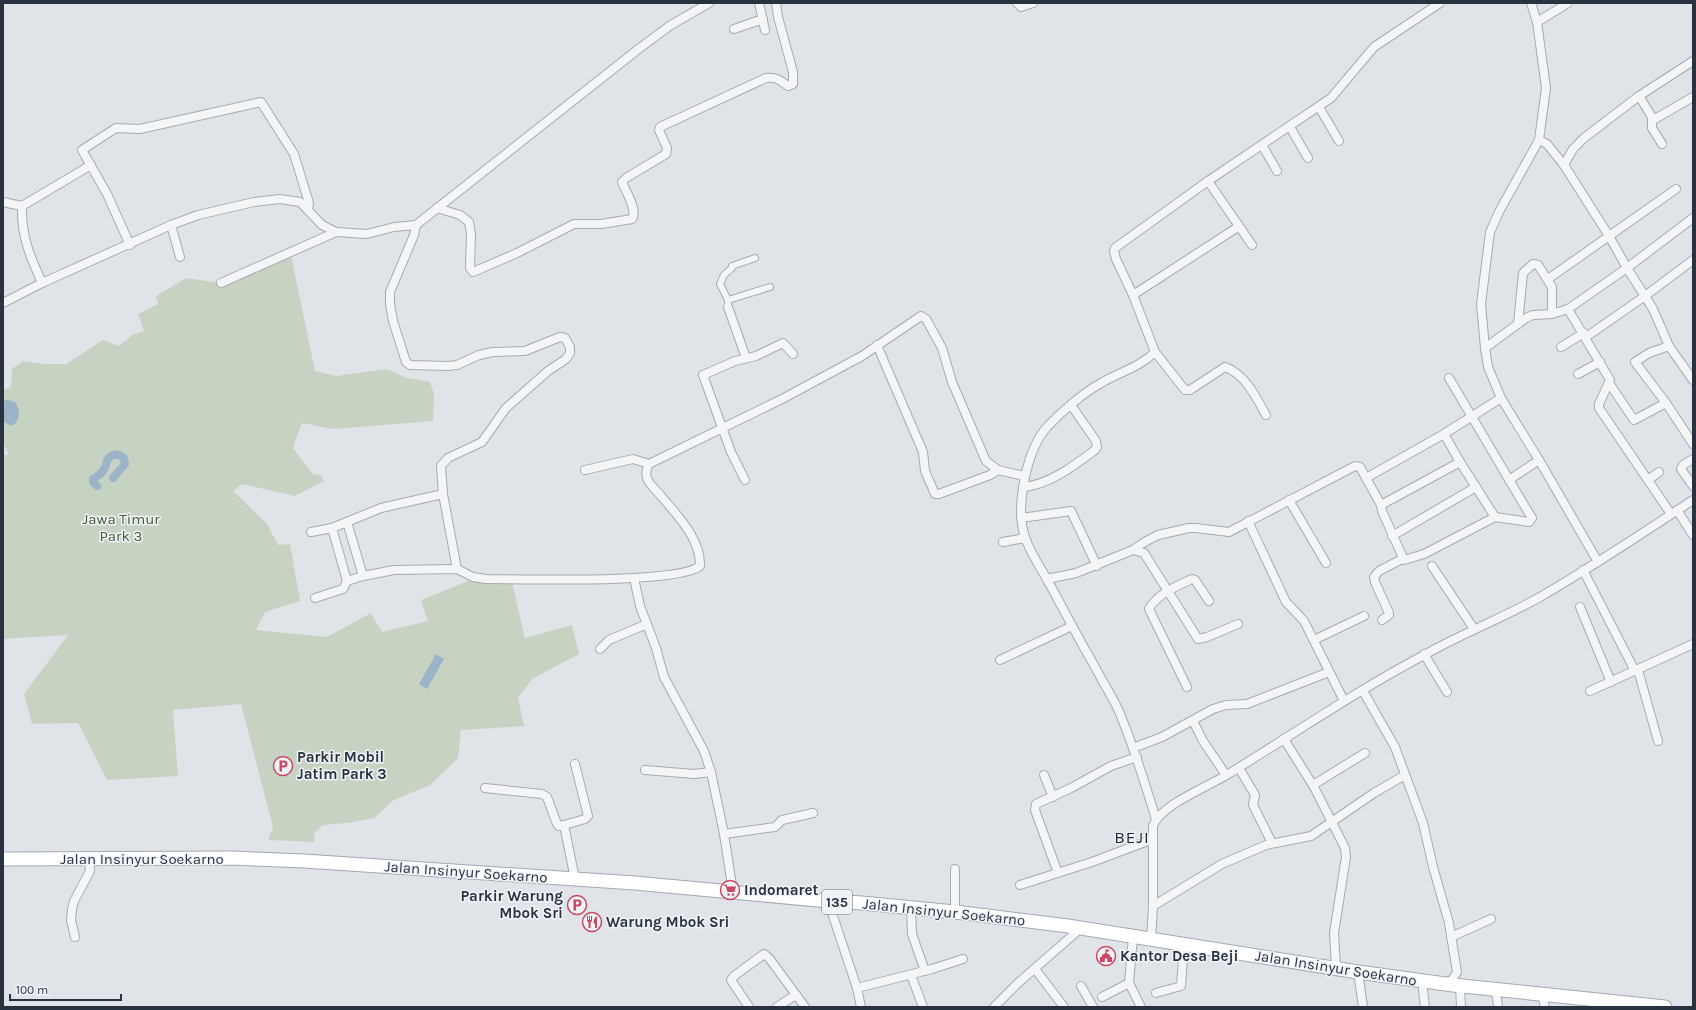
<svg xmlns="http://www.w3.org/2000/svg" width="1696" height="1010" font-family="Karla,sans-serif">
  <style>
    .green { fill: #c7d3c2 }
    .water { fill: #9cb4c8 }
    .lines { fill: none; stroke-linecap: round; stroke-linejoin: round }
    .canal { stroke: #9cb4c8; stroke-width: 8 }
    .pedestrian-casing { stroke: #a5abb3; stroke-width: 8 }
    .minor-casing { stroke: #a5abb3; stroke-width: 10 }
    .primary-casing { stroke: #a0a9b4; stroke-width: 15 }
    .pedestrian { stroke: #f3f5f7; stroke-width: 6 }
    .minor { stroke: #f3f5f7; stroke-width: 8 }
    .primary { stroke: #fff; stroke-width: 13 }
    .labels { text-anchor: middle; stroke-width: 3; stroke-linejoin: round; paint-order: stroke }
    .shield { fill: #f0f3f6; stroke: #656d77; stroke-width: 1 }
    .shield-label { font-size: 14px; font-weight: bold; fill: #293340 }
    .park-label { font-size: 15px; fill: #405c37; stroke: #f0f3f6 }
    .poi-label { font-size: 15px; font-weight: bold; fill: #293340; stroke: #f0f3f6; text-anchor: start }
    .street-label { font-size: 15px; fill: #293340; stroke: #f0f3f6 }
    .quarter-label { font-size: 17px; letter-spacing: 1px; fill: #1b2431; stroke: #f0f3f6 }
  </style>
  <rect width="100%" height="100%" fill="#e0e4e9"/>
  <polygon class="green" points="291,255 315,371 336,376 387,369 407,378 430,382 434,394 433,421 333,429 302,423 293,448 313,474 321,475 324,481 295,496 242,484 233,491 267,524 278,545 290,544 300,601 265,612 256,630 327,637 371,613 382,632 428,621 421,600 468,581 512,582 525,638 572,625 579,654 532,679 518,698 524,726 461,730 458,758 430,785 394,800 374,818 348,823 323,825 314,833 315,842 268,840 273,827 241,704 173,710 178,776 107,780 78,723 32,724 24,694 68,635 3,639 3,455 9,455 3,443 3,390 11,387 12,369 23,361 44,364 66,364 103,340 119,346 132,335 144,331 138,314 158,304 156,296 186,278 228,284"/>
  <g class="water">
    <path d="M8 400 15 402C21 411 21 421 11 426L3 421V401Z"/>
    <polygon points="436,654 444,659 427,689 419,684"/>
  </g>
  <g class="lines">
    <path class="canal" d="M97 486 93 482V479C101 474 106 470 107 460 112 454 117 452 124 458L125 464 113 478"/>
    <defs>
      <g id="pedestrian">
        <polyline points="728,300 770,287"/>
        <polyline points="728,307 728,300 720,284 724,275 732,268 732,266 755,258"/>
      </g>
      <g id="minor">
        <polyline points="759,3 765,30"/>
        <polyline points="1017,3 1021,7 1033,3"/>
        <polyline points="1531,3 1537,22 1546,88 1539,140 1500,210 1490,232 1481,304 1485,348 1488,367 1501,398 1539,460 1598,562"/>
        <polyline points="1537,22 1568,3"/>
        <polyline points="734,29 763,19"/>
        <polyline points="1639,96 1652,117 1652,128 1662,144"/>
        <polyline points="1319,107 1339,141"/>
        <polyline points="1653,120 1693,97"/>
        <polyline points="1290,127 1308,158"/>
        <polyline points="1539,140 1547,144 1564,165 1609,236 1627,268 1653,309 1669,346 1693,380"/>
        <polyline points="1262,145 1277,171"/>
        <polyline points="1564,165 1573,149 1584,138 1639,96 1693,61"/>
        <polyline points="1208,181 1252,245"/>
        <polyline points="3,202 22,206 91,165"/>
        <path d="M22 206C21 236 30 256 42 283"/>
        <path d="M437 208 460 215 469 222 471 234 470 268 473 272 517 253 574 224H601L632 219C638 210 626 192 622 182L626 178 666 154 667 148 659 130 660 127 766 78C776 77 780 80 788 86L793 84V72L778 17 776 3"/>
        <polyline points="171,225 180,257"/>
        <polyline points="416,225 414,235 390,292 390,304 393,321 406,362 410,365 448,366 457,365 479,355 493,352 525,351 560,337 565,338 570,347 570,353 566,359 548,371 506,408 482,442 448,458 441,466 443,494 457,569"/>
        <polyline points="130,245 107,194 82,150 116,128 140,129 261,102 294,154 309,203 308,210"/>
        <polyline points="1548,279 1676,189"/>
        <polyline points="221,283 336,232"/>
        <polyline points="1133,295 1238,227"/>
        <polyline points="3,303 42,283 171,225 198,215 254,202 280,199 300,202 322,225 336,232 367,234 394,227 416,225 641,47 671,25 709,3"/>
        <polyline points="728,307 746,358"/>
        <polyline points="1568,309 1610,380 1599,404 1599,408 1671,514"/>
        <polyline points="1518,324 1523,273 1533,264 1538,265 1552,287 1552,314"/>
        <polyline points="1586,337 1645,296 1693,260"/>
        <polyline points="877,345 923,452 925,471 935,494 939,494 990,475 998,470"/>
        <polyline points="1669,346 1649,353 1635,362 1666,403 1693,444"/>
        <polyline points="1561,347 1584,333"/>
        <polyline points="1485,348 1526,318 1533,315 1552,314 1568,309 1627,268 1693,218"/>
        <path d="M1155 352 1185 390H1190L1225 367C1245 374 1256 397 1266 415"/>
        <polyline points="1578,374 1600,362"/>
        <polyline points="1609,383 1634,420 1666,403"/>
        <polyline points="1444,434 1460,462 1495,517"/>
        <polyline points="1693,459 1683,465 1681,469 1693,486"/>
        <polyline points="585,470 633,459 649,464"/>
        <polyline points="1366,478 1444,434 1501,398"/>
        <polyline points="745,480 731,452 703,375 735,361 756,356 783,343 793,354"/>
        <polyline points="1509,480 1539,460"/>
        <polyline points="1648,480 1659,472"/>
        <path d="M1023 487C1049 485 1075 465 1095 450L1097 447 1096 441 1071 405"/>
        <polyline points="1289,500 1326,563"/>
        <polyline points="1381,505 1460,462"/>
        <polyline points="1677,510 1693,535"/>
        <polyline points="1021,518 1071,511 1097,566"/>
        <polyline points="1248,521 1286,602 1304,621 1344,701"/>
        <polyline points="347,522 363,576"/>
        <polyline points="332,528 347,581"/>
        <polyline points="311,532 332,528 381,508 443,494"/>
        <polyline points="1392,536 1476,487"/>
        <polyline points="1003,542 1025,538"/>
        <polyline points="1133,550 1143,543 1158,535 1189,528 1196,528 1229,532 1355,466 1360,467 1381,505 1382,511 1404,560 1424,554 1495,517 1529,522 1532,518 1530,515 1449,378"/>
        <polyline points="1432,566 1474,629"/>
        <polyline points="1583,570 1635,671"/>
        <polyline points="634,578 640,606 656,648 664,677 704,751 711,772 724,834 733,892"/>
        <polyline points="1047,579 1076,573 1133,550 1144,553 1198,639 1207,637 1238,624"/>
        <path d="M315 598 343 589 347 581 363 576 394 570 457 569 473 577 486 579C522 579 679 584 700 566 701 539 677 515 661 496 657 491 652 487 649 482 645 476 646 469 649 464L784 398 862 356 921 316 926 319 942 348 952 382 986 461 998 470 1024 476"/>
        <polyline points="1580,607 1611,682"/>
        <polyline points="1382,620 1389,615 1389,613 1375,582 1374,577 1379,571 1402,559"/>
        <polyline points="1314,640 1364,616"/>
        <polyline points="600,649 609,640 647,624"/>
        <polyline points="1424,654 1447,692"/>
        <polyline points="1000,660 1072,626"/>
        <polyline points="1638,670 1658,741"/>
        <path d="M1187 687 1149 609C1157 594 1177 586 1192 579L1195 580 1209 601"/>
        <polyline points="1363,691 1395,747 1423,823 1433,867 1449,923 1457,972 1452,980 1444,983"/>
        <polyline points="1590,691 1693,644"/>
        <polyline points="1193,721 1203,741 1226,775"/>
        <polyline points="1284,739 1314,787 1345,848 1346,857 1334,933 1336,968"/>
        <polyline points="1133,748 1162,737 1213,709 1226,705 1247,704 1329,672"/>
        <polyline points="1239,768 1255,795 1253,805 1272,843"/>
        <polyline points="645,770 694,774 711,772"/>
        <polyline points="1044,775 1053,797"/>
        <polyline points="1313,785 1365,753"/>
        <polyline points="485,788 542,794 547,797 557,824 559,826 564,825 575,879"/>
        <path d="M1156 819C1144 781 1133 743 1117 707 1110 693 1101 679 1094 665 1078 638 1064 610 1049 583 1041 568 1030 553 1025 537 1015 508 1026 451 1047 427 1061 412 1084 392 1103 382 1120 372 1140 367 1155 352L1133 295 1116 259 1114 251 1115 248 1208 181 1331 98 1374 47 1440 3"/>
        <polyline points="564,825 585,819 588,816 575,764"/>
        <polyline points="724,834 775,827 782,820 813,813"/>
        <polyline points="1058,873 1035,810 1036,804 1071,788 1111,766 1137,757"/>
        <polyline points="1020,885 1092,862 1153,839"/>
        <polyline points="828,901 857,988 861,1007"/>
        <polyline points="1153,906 1222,864 1266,845 1311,836 1374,793 1405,775"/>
        <polyline points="911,908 912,934 925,971"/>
        <polyline points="955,912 955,869"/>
        <polyline points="75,937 71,920 72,909 74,901 90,871 89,859"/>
        <polyline points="1133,937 1129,983 1141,1007"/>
        <polyline points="1451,937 1491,919"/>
        <path d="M1151 940 1153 906V826C1161 804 1210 786 1230 773 1295 733 1358 690 1426 654 1463 633 1503 618 1540 597 1592 567 1643 533 1693 500"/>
        <polyline points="1035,969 1064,1007"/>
        <polyline points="1358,972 1363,1007"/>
        <polyline points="911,975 923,1007"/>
        <polyline points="1422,981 1425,1007"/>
        <polyline points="1081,986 1093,1007"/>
        <polyline points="1460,986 1461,1007"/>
        <polyline points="857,988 932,969 963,959"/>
        <polyline points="1496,990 1498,1007"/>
        <polyline points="1156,993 1181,986 1184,945"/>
        <polyline points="1542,994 1545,1007"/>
        <polyline points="1102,997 1129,983"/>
        <polyline points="749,1007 731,980 734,976 764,954 769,958 805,1007"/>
        <polyline points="777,1007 796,995"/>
        <polyline points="994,1007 1017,984 1081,928"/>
      </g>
      <polyline id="primary" points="3,859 233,858 304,861 635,883 828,901 862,903 955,912 1068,926 1358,972 1453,985 1665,1007"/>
    </defs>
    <use href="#pedestrian" class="pedestrian-casing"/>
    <use href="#minor" class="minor-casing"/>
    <use href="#primary" class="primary-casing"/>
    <use href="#pedestrian" class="pedestrian"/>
    <use href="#minor" class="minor"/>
    <use href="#primary" class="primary"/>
  </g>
  <defs>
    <symbol id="parking-ring" viewBox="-11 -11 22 22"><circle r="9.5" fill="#f0f3f6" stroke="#cb4864" stroke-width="1.5"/><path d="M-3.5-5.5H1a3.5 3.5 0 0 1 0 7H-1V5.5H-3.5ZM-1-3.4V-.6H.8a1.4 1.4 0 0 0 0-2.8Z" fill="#cb4864"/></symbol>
    <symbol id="supermarket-ring" viewBox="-11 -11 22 22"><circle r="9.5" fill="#f0f3f6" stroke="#cb4864" stroke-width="1.5"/><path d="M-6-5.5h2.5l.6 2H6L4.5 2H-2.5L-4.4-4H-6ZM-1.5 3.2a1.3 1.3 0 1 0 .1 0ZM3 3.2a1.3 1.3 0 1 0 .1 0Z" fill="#cb4864"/></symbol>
    <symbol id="restaurant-ring" viewBox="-11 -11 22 22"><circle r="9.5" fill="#f0f3f6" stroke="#cb4864" stroke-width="1.5"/><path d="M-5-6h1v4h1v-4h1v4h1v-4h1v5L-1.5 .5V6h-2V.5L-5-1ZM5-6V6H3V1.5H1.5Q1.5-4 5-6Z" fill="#cb4864"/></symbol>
    <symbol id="civic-ring" viewBox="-11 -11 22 22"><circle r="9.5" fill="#f0f3f6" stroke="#cb4864" stroke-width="1.5"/><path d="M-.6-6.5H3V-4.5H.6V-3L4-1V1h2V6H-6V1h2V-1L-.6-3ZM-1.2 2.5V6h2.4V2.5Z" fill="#cb4864"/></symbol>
  </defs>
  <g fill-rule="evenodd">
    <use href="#parking-ring" x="272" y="755" width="22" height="22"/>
    <use href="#supermarket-ring" x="719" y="879" width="22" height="22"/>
    <use href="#parking-ring" x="566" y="894" width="22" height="22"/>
    <use href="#restaurant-ring" x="581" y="911" width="22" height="22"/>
    <use href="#civic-ring" x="1095" y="945" width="22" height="22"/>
  </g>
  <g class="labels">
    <rect class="shield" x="822" y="890" width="30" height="24" rx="3"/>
    <g class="shield-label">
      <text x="837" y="907">135</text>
    </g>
    <g class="park-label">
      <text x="121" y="524">Jawa Timur<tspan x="121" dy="17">Park 3</tspan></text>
    </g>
    <g class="poi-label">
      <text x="297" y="762">Parkir Mobil<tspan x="297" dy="17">Jatim Park 3</tspan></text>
      <text x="744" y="895">Indomaret</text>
      <text x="563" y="901" text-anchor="end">Parkir Warung<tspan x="563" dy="17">Mbok Sri</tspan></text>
      <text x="606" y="927">Warung Mbok Sri</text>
      <text x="1120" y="961">Kantor Desa Beji</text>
    </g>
    <g class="street-label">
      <text x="142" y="864">Jalan Insinyur Soekarno</text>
      <text transform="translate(466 872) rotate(4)" y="5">Jalan Insinyur Soekarno</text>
      <text transform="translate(944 912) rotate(6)" y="5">Jalan Insinyur Soekarno</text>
      <text transform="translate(1336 968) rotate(9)" y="5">Jalan Insinyur Soekarno</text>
    </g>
    <g class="quarter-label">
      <text x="1132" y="843">BEJI</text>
    </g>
  </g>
  <rect width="1696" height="1010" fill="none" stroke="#293340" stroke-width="8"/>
  <path d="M10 994v6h111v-6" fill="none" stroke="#293340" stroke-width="2"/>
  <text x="16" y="994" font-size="12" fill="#293340" stroke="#f0f3f6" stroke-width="3" paint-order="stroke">100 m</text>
</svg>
